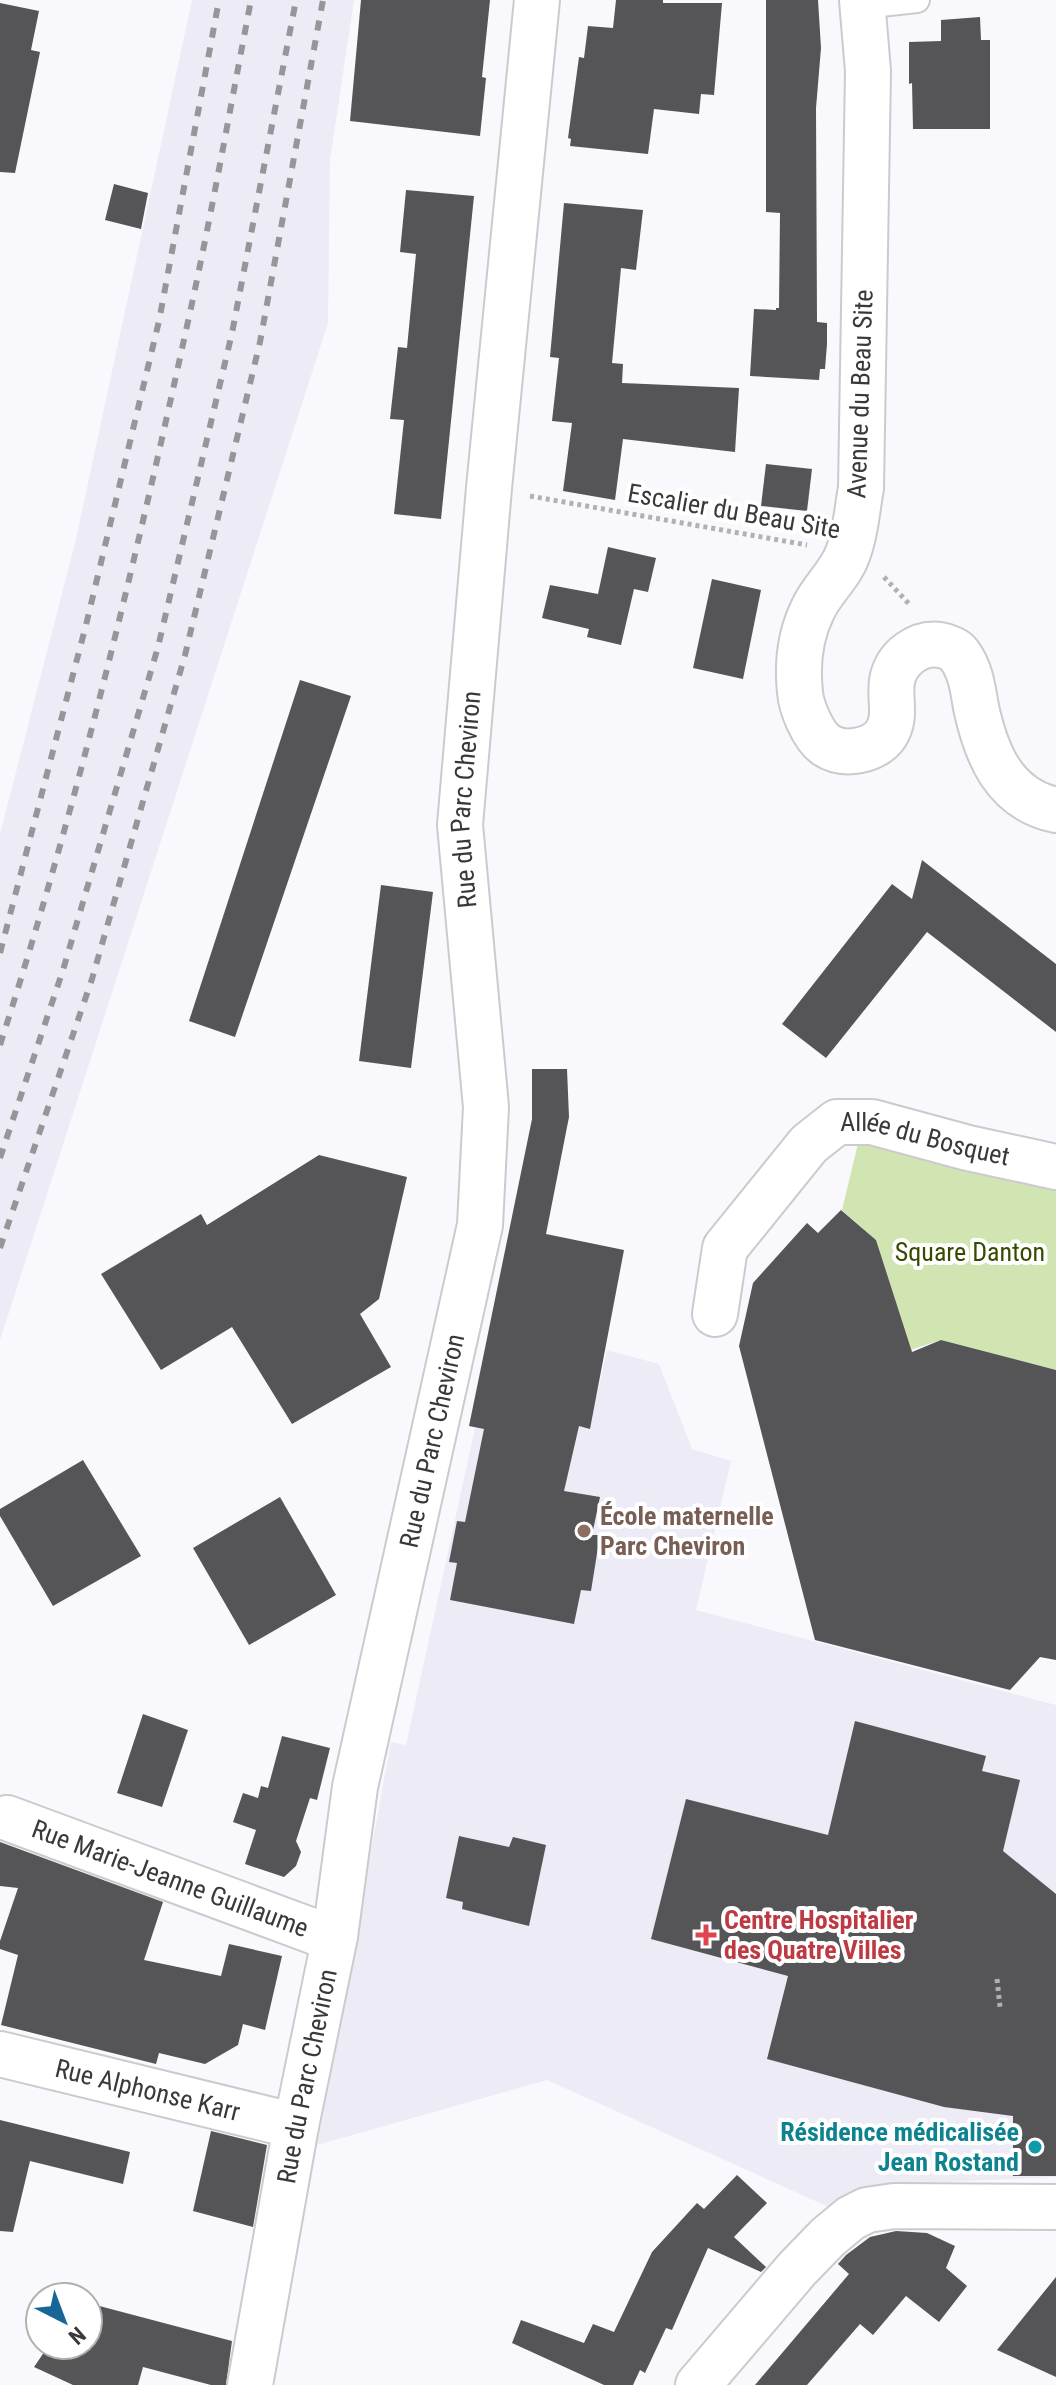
<svg xmlns="http://www.w3.org/2000/svg" width="1056" height="2385" font-family="'Roboto Condensed',sans-serif">
  <style>
    .built { fill: #ecebf6 }
    .green { fill: #d1e5b3 }
    .building { fill: #555558 }
    .lines { fill: none; stroke-linecap: round; stroke-linejoin: round }
    .lane-casing { stroke: #cbcbce; stroke-width: 28 }
    .street-casing { stroke: #cbcbce; stroke-width: 48 }
    .path { stroke: #b1b1b3; stroke-width: 5; stroke-dasharray: 4 4; stroke-linecap: butt }
    .lane { stroke: #fff; stroke-width: 24 }
    .street { stroke: #fff; stroke-width: 44 }
    .rail { stroke: #969698; stroke-width: 6; stroke-dasharray: 10 10; stroke-linecap: butt }
    .education-dot { fill: #8d6e63; stroke: #fff; stroke-width: 3 }
    .health-dot { fill: #e0444e; stroke: #fff; stroke-width: 3 }
    .culture-dot { fill: #0f9aa8; stroke: #fff; stroke-width: 3 }
    .labels { text-anchor: middle; stroke-width: 8; stroke-linejoin: round; paint-order: stroke }
    .street-label { font-size: 26px; fill: #39393a; stroke: #fff }
    .park-label { font-size: 26px; fill: #364a00; stroke: #fff }
    .education-label { font-size: 26px; font-weight: bold; fill: #785e54; stroke: #fff; text-anchor: start }
    .health-label { font-size: 26px; font-weight: bold; fill: #be3a42; stroke: #fff; text-anchor: start }
    .culture-label { font-size: 26px; font-weight: bold; fill: #0d838f; stroke: #fff; text-anchor: end }
  </style>
  <rect width="100%" height="100%" fill="#f9f9fd"/>
  <g class="built">
    <polygon points="192,0 354,0 330,160 328,323 0,1340 0,834 76,539"/>
    <polygon points="607,1350 659,1364 692,1449 731,1461 696,1610 1056,1705 1056,2177 881,2185 831,2208 547,2080 317,2145 391,1742 406,1745 475,1428 492,1431 516,1385 596,1399"/>
  </g>
  <polygon class="green" points="860,1135 1056,1186 1056,1370 941,1340 901,1353 876,1240 842,1210"/>
  <g class="building">
    <polygon points="361,0 490,0 482,77 486,78 480,136 350,121"/>
    <polygon points="616,0 663,0 663,3 722,3 714,95 701,94 699,114 654,109 648,154 570,146 571,139 568,138 579,57 584,58 588,26 613,28"/>
    <polygon points="766,0 818,0 821,48 816,108 817,322 827,323 827,344 825,369 820,369 819,380 750,376 754,309 776,310 776,308 779,308 780,213 766,212"/>
    <polygon points="0,3 39,11 31,50 40,52 15,173 0,172"/>
    <polygon points="980,17 981,40 990,40 990,129 913,129 912,83 909,84 909,42 941,41 941,20"/>
    <polygon points="114,184 148,193 141,229 105,220"/>
    <polygon points="406,190 474,196 441,519 394,514 404,420 390,419 398,347 407,348 416,254 400,252"/>
    <polygon points="564,203 643,210 636,270 621,268 612,363 623,364 622,383 739,388 735,452 623,439 615,500 563,491 572,423 552,421 559,358 550,357"/>
    <polygon points="766,464 812,469 807,511 761,506"/>
    <polygon points="608,547 656,558 648,592 634,589 621,645 587,637 589,629 542,618 550,585 598,594"/>
    <polygon points="712,579 761,590 743,679 693,668"/>
    <polygon points="300,680 351,696 235,1037 189,1021"/>
    <polygon points="922,860 1056,964 1056,1032 927,932 826,1058 782,1024 892,884 912,899"/>
    <polygon points="381,885 433,892 411,1068 359,1061"/>
    <polygon points="532,1069 567,1069 569,1117 546,1234 624,1250 590,1429 579,1426 564,1491 600,1497 592,1535 600,1535 591,1591 581,1590 574,1624 450,1600 457,1563 449,1562 457,1521 465,1522 484,1429 469,1426 532,1119"/>
    <polygon points="319,1155 407,1177 379,1299 360,1314 391,1367 292,1424 232,1327 161,1370 101,1274 201,1214 207,1225"/>
    <polygon points="841,1210 876,1240 912,1352 941,1340 1056,1370 1056,1660 1040,1657 1010,1690 815,1640 739,1346 753,1283 807,1223 818,1233"/>
    <polygon points="83,1460 141,1556 53,1606 0,1516 0,1509"/>
    <polygon points="280,1497 336,1595 249,1645 193,1548"/>
    <polygon points="143,1714 188,1730 162,1807 117,1793"/>
    <polygon points="855,1721 986,1756 982,1771 1020,1780 1003,1851 1056,1894 1056,2176 1013,2176 1013,2116 944,2107 767,2059 788,1976 651,1939 686,1799 828,1835"/>
    <polygon points="282,1736 330,1748 317,1800 310,1798 296,1841 301,1852 296,1866 284,1877 245,1864 256,1830 233,1822 243,1793 258,1798 261,1786 268,1788"/>
    <polygon points="459,1836 509,1847 513,1837 546,1845 529,1926 462,1909 463,1902 446,1898"/>
    <polygon points="0,1842 163,1902 144,1960 221,1976 229,1944 282,1956 265,2030 243,2024 238,2045 205,2064 159,2053 156,2064 1,2025 18,1955 0,1949 0,1941 18,1888 0,1886"/>
    <polygon points="0,2120 130,2152 123,2184 30,2161 13,2232 0,2231"/>
    <polygon points="211,2131 267,2145 253,2227 193,2211"/>
    <polygon points="737,2175 767,2203 734,2237 766,2267 761,2272 708,2248 672,2330 666,2328 645,2373 640,2370 633,2385 604,2385 512,2343 521,2320 584,2343 593,2324 614,2332 652,2252 697,2203 704,2209"/>
    <polygon points="896,2231 927,2233 955,2246 946,2268 967,2286 939,2322 906,2296 873,2335 860,2324 807,2385 755,2385 849,2274 838,2264 846,2255 870,2237"/>
    <polygon points="1056,2277 1056,2377 997,2350"/>
    <polygon points="88,2303 232,2341 226,2385 211,2385 143,2367 138,2385 73,2385 34,2367 49,2345 88,2345"/>
  </g>
  <g class="lines">
    <defs>
      <polyline id="lane" points="862,6 917,0"/>
      <g id="street">
        <path d="M862 0 868 71 861 488C857 509 856 533 848 553 841 574 822 589 813 609 800 635 797 664 800 692 801 707 813 736 826 745 844 757 875 751 886 734 897 717 889 699 892 681 896 658 918 642 940 645 947 646 957 650 960 656 971 671 973 690 976 707 986 754 1004 799 1056 810"/>
        <path id="s1" d="M715 1314 725 1248 809 1144 837 1122H872L968 1148 1056 1167"/>
        <path id="s2" d="M7 1818 318 1933 335 1936"/>
        <path id="s3" d="M0 2054 296 2126"/>
        <path id="s4" d="M250 2385 296 2126 335 1936 355 1787 480 1225 486 1107 460 825 489 488 537 0"/>
        <polyline points="698,2385 797,2269 828,2237 851,2218 867,2210 894,2206 1056,2207"/>
      </g>
    </defs>
    <use href="#lane" class="lane-casing"/>
    <use href="#street" class="street-casing"/>
    <g class="path">
      <polyline points="530,496 807,545"/>
      <polyline points="884,577 910,605"/>
      <polyline points="997,1979 1000,2007"/>
    </g>
    <use href="#lane" class="lane"/>
    <use href="#street" class="street"/>
    <g class="rail">
      <polyline points="0,953 86,625 159,321 219,0"/>
      <path d="M0 1045C76 810 134 568 187 326 211 218 230 109 251 0"/>
      <polyline points="0,1158 63,970 158,647 232,333 296,0"/>
      <polyline points="0,1248 92,979 185,655 260,342 323,0"/>
    </g>
  </g>
  <circle class="education-dot" cx="584" cy="1531" r="8"/>
  <path class="health-dot" d="M702 1923h8v8h8v8h-8v8h-8v-8h-8v-8h8z"/>
  <circle class="culture-dot" cx="1035" cy="2147" r="8"/>
  <g class="labels">
    <g class="street-label">
      <text transform="translate(860 394) rotate(-88)" y="9">Avenue du Beau Site</text>
      <text transform="translate(734 511) rotate(10)" y="9">Escalier du Beau Site</text>
      <text dy="9" stroke="none"><textPath href="#s4" startOffset="1610">Rue du Parc Cheviron</textPath></text>
      <text dy="9" stroke="none"><textPath href="#s1" startOffset="326">Allée du Bosquet</textPath></text>
      <text dy="9" stroke="none"><textPath href="#s4" startOffset="962">Rue du Parc Cheviron</textPath></text>
      <text dy="9" stroke="none"><textPath href="#s2" startOffset="174">Rue Marie-Jeanne Guillaume</textPath></text>
      <text dy="9" stroke="none"><textPath href="#s4" startOffset="314">Rue du Parc Cheviron</textPath></text>
      <text dy="9" stroke="none"><textPath href="#s3" startOffset="152">Rue Alphonse Karr</textPath></text>
    </g>
    <g class="park-label">
      <text x="970" y="1261">Square Danton</text>
    </g>
    <g class="education-label">
      <text x="600" y="1525">École maternelle<tspan x="600" dy="30">Parc Cheviron</tspan></text>
    </g>
    <g class="health-label">
      <text x="724" y="1929">Centre Hospitalier<tspan x="724" dy="30">des Quatre Villes</tspan></text>
    </g>
    <g class="culture-label">
      <text x="1019" y="2141">Résidence médicalisée<tspan x="1019" dy="30">Jean Rostand</tspan></text>
    </g>
  </g>
  <g transform="translate(64 2321) rotate(138)"><circle r="38" fill="#ffffff" stroke="#b0b0b0" stroke-width="2"/>
  <path d="M0-6L14 30L0 20L-14 30Z" fill="#186598"/>
  <text y="-12" font-size="22" font-weight="bold" text-anchor="middle" fill="#39393a">N</text>
  </g>
</svg>
